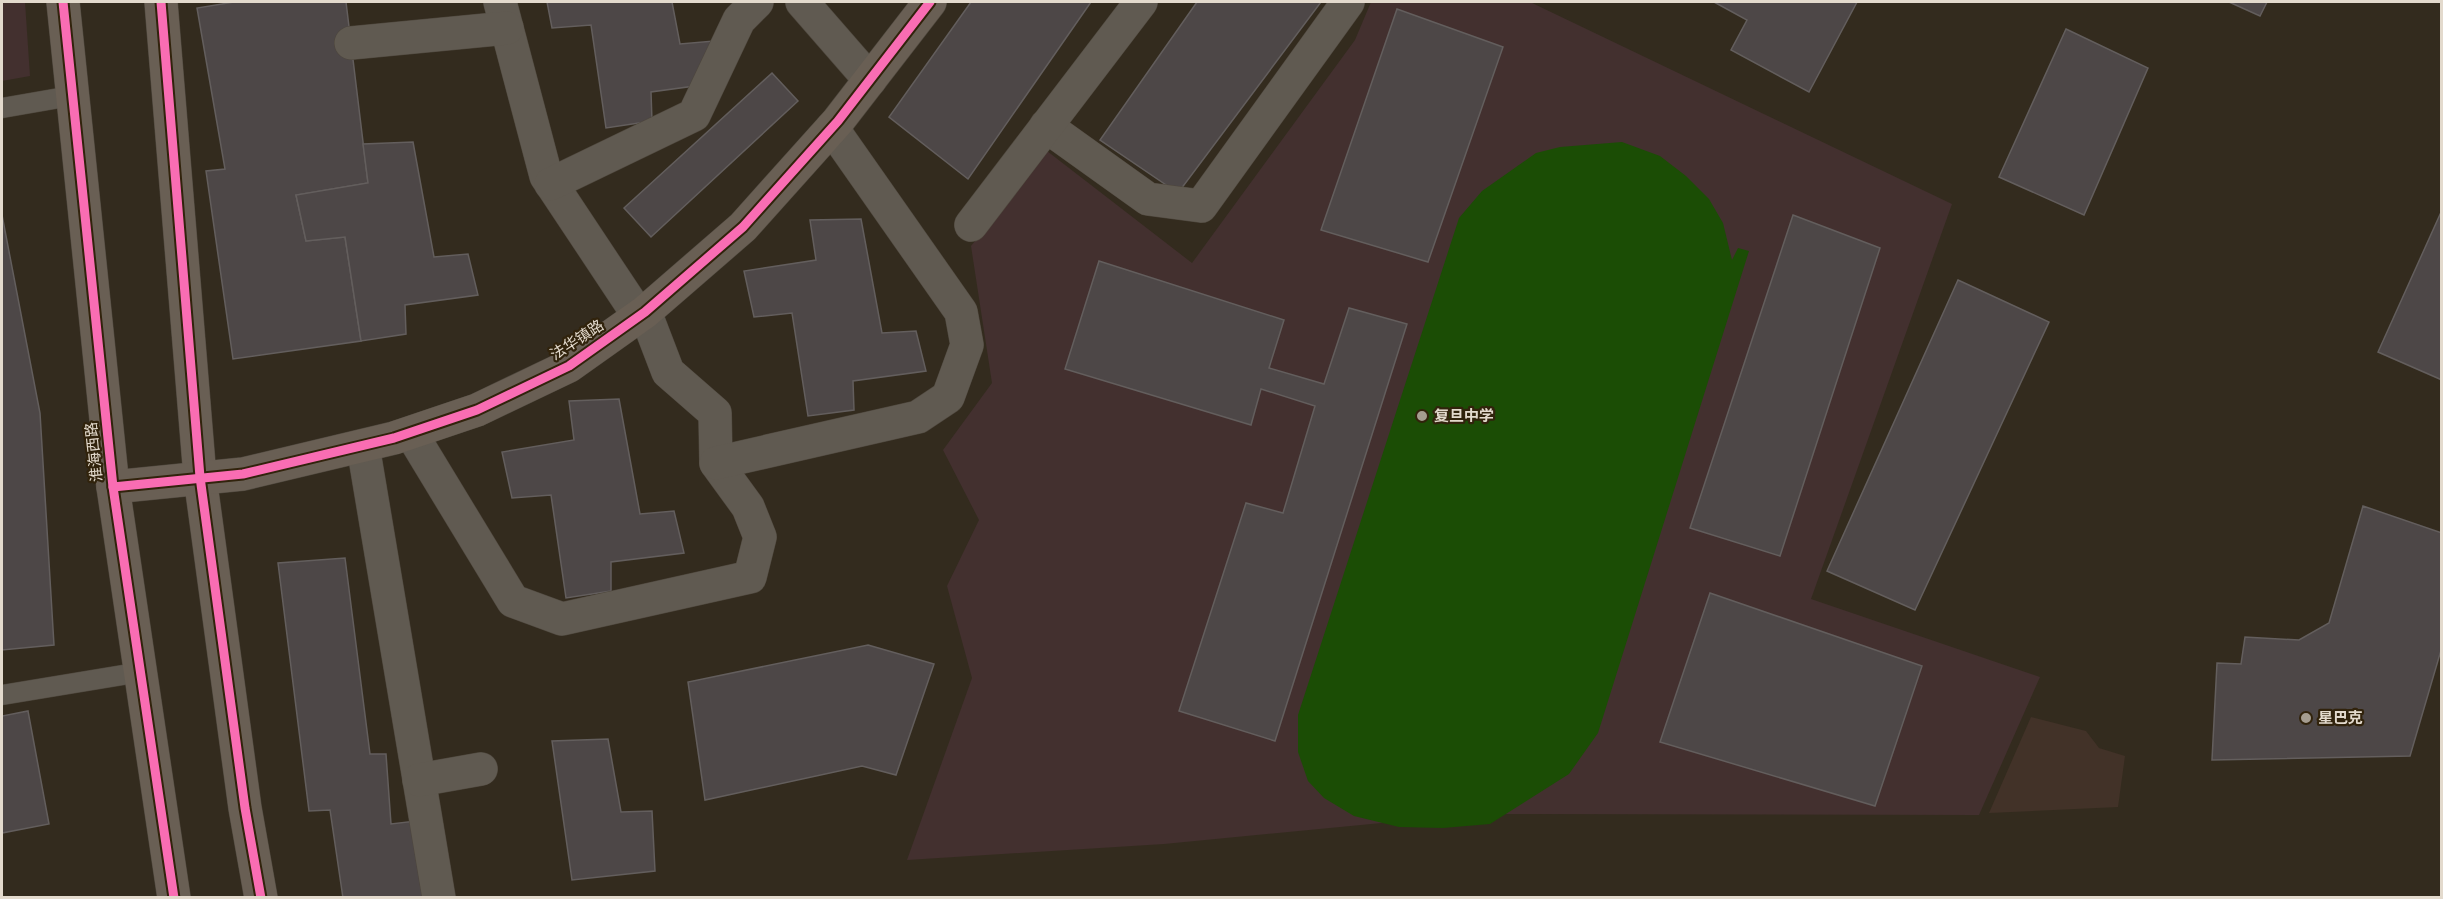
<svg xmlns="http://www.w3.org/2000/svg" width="2443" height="899" font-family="'Varela Round','Noto Sans SC',sans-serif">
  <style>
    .education { fill: #43302f }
    .medical { fill: #423228 }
    .green { fill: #1b4d05 }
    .building { fill: #4d4747; stroke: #635e5d; stroke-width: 1.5 }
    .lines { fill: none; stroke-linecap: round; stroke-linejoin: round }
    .lane-casing { stroke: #4e473d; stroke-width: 21 }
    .street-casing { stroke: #4e473d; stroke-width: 34 }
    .secondary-casing { stroke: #4e473d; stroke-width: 34 }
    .lane { stroke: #605a51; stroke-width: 20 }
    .street { stroke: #605a51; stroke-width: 33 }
    .secondary { stroke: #695f54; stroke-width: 33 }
    .cycleway-casing { stroke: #31230c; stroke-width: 13 }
    .cycleway { stroke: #f96db3; stroke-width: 9 }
    .poi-dot { fill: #a59d90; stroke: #31230c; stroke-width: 2 }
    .labels { text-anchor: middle; stroke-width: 4.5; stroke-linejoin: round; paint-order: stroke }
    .street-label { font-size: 15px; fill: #e3dacd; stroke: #31230c }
    .poi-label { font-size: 15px; font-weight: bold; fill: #e3dacd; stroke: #31230c; text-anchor: start }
  </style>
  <rect width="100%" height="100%" fill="#332b1e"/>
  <g class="education">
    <polygon points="2,2 25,2 30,76 2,81"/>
    <polygon points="1371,2 1530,2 1952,204 1811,599 2040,677 1979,815 1475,814 1164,844 907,860 972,678 947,586 979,520 943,450 992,383 971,246 1047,151 1192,263 1355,40"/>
  </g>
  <polygon class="medical" points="2031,717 2086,731 2099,748 2125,756 2118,807 1989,813"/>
  <polygon class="green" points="1622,142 1660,156 1686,176 1709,199 1723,223 1732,260 1738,248 1749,251 1598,733 1569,774 1490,824 1443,828 1399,827 1354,816 1324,798 1308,781 1298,752 1298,715 1459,218 1482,191 1536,153 1560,147"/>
  <g class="building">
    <polygon points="234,2 346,2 368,183 296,195 306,241 345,237 361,341 233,359 206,171 225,169 197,8"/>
    <polygon points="547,2 672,2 680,44 714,41 724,82 651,92 652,121 606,128 591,25 552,28"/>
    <polygon points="971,2 1091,2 968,179 889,117"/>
    <polygon points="1197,2 1321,2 1178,193 1100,140"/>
    <polygon points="1714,2 1857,2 1809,92 1731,50 1747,20"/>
    <polygon points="2229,2 2267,2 2260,16"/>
    <polygon points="1397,9 1503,47 1428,262 1321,230"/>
    <polygon points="2066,29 2148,68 2084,215 1999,177"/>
    <polygon points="772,73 798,101 651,237 624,208"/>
    <polygon points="413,142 434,257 468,254 478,295 405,305 406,334 361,341 345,237 306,241 296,195 368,183 363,144"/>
    <polygon points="2442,210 2442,380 2378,352"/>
    <polygon points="2,215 40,413 54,645 2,650"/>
    <polygon points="1793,215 1880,248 1780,556 1690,528"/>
    <polygon points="861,219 882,333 916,331 926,371 853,381 854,410 808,416 792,313 754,317 744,271 816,260 810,220"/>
    <polygon points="1099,261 1284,320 1269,368 1324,384 1349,308 1407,324 1275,741 1179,711 1246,503 1283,513 1315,406 1261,389 1251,425 1065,369"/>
    <polygon points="1958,280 2049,322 1915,610 1827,571"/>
    <polygon points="619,399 640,514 674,511 684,553 611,562 611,591 566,598 551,495 512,498 502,452 574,440 569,401"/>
    <polygon points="2363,506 2442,533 2442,647 2410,756 2212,760 2217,663 2241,664 2245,637 2299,640 2329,623"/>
    <polygon points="345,558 370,754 386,754 391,824 416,821 424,898 343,898 330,810 309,811 278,563"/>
    <polygon points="1710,593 1922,666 1875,806 1660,742"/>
    <polygon points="868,645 934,664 896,775 862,766 705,800 688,682"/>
    <polygon points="28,711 49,824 2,833 2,716"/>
    <polygon points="608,739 621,812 652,811 655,871 572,880 552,741"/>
  </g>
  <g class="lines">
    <defs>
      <g id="lane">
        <polyline points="2,108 71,96"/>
        <polyline points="2,695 141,672"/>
      </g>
      <g id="street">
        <polyline points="500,2 546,176 639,316"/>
        <polyline points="802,2 870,80"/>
        <polyline points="351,43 507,28"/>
        <polyline points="1046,126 1148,199 1201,206 1348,2"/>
        <polyline points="551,184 694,115 739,20 757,2"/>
        <polyline points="971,225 1141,2"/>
        <polyline points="411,433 513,601 562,619 750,577 760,537 748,507 716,463 715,413 668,372 645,312"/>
        <polyline points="363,446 439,898"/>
        <polyline points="716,463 918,417 948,397 967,345 961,312 832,128"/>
        <polyline points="419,780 481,769"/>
      </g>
      <g id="secondary">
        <polyline points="63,2 113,487 174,898"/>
        <polyline points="161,2 200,477 245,808 261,898"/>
        <polyline points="113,487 243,474 394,438 477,410 569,366 645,312 743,227 838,121 930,2"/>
      </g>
    </defs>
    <use href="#lane" class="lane-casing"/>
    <use href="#street" class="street-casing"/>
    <use href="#secondary" class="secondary-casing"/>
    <use href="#lane" class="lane"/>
    <use href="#street" class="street"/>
    <use href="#secondary" class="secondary"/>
    <defs>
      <g id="cycleway">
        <polyline points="63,2 113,487 174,898"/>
        <polyline points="161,2 200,477 245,808 261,898"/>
        <polyline points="113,487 243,474 394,438 477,410 569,366 645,312 743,227 838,121 930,2"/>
      </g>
    </defs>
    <use href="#cycleway" class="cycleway-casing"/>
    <use href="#cycleway" class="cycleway"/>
  </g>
  <g class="poi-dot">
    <circle cx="1422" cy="416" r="6"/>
    <circle cx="2306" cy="718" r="6"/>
  </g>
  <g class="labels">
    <g class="street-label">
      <text transform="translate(577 340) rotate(-33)" y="5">法华镇路</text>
      <text transform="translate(94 452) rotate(-96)" y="5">淮海西路</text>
    </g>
    <g class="poi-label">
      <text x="1434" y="421">复旦中学</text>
      <text x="2318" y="723">星巴克</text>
    </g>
  </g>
  <rect width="2443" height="899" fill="none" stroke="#e3dacd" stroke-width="6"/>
</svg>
